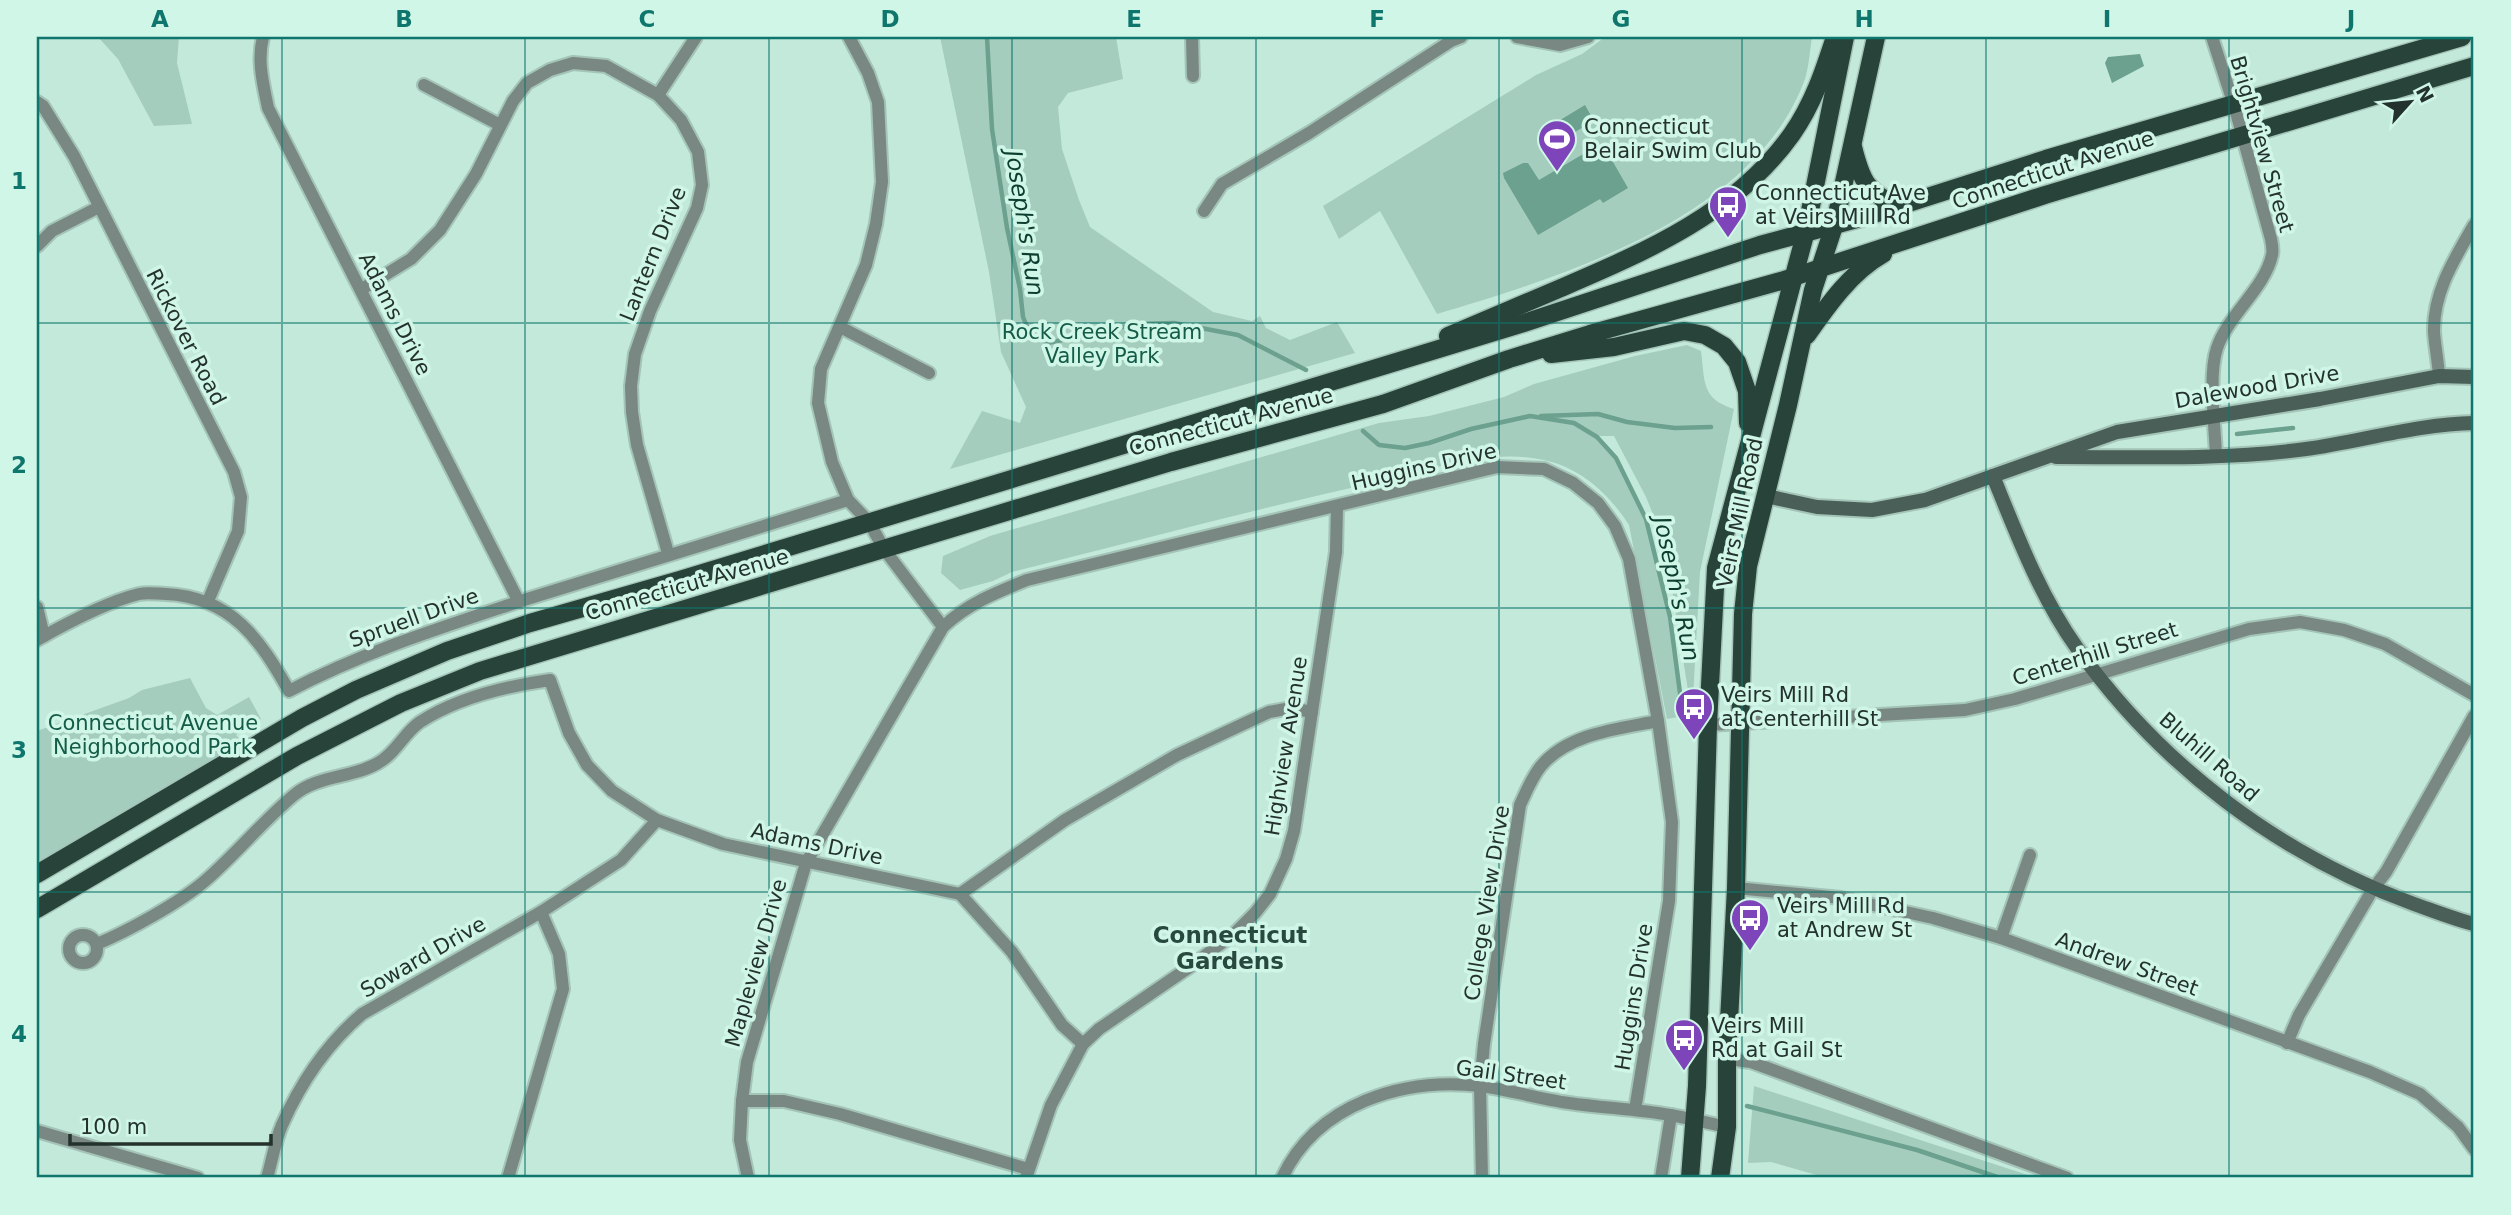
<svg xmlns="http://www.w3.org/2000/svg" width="2511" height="1215" font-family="'DejaVu Sans',sans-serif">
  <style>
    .green { fill: #a5cdbe }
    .water { fill: #6ba18e }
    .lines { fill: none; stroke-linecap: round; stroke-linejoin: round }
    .stream { stroke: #6ba18e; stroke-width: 4.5 }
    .street-casing { stroke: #a3c4b7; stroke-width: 16 }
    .secondary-casing { stroke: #a3c4b7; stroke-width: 18 }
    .primary-casing { stroke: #a3c4b7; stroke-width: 21 }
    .street { stroke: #798882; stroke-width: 12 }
    .secondary { stroke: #495f57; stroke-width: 14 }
    .primary { stroke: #284339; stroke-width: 18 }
    .grid { fill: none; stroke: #0f766e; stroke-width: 2; stroke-opacity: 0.55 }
    .labels { text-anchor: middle; stroke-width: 7; stroke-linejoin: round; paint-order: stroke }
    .poi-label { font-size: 21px; fill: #24322d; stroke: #d0f6e7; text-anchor: start }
    .street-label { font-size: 21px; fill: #24322d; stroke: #d0f6e7 }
    .park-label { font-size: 21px; fill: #145b48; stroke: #d0f6e7 }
    .water-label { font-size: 23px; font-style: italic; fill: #0c3d2f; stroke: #d0f6e7 }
    .neighbourhood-label { font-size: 23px; font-weight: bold; fill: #28493e; stroke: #d0f6e7 }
    .neatline { fill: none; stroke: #0f766e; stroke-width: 2.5 }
    .grid-label { font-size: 23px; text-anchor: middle; font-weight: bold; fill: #0f766e }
  </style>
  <rect width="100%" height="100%" fill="#c3e9da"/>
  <g class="green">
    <polygon points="98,37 179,37 177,63 192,124 154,126 118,59"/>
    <polygon points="940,37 1116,37 1123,79 1068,93 1058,107 1062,149 1079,200 1090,227 1213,312 1252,321 1260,316 1266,328 1290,340 1337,322 1355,353 950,469 982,411 1020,423 1026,407 1001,352 989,272"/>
    <path d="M1605 37H1812C1810 50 1809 66 1805 79 1755 217 1565 276 1437 314L1380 211 1339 239 1323 206 1536 75 1582 54Z"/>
    <path d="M1687 345 1701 351C1705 381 1701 399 1734 409L1700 572 1692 716 1665 544 1646 497 1614 436H1597L1616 458 1646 519 1670 617 1683 716 1667 719 1629 525C1609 494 1581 468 1544 460 1490 448 1429 470 1377 482 1255 509 1133 542 1012 572L993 581 960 590 941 573 943 556 990 536 1379 423 1429 416 1504 397 1534 384 1635 356Z"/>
    <polygon points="190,678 206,708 217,715 249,697 261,719 236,735 249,749 37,874 37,731 129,698 142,690"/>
    <polygon points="1754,1086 2037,1178 1827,1178 1771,1162 1748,1163"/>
  </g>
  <g class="water">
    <polygon points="2140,54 2144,66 2112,83 2105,63 2108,57"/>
    <polygon points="1585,105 1594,121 1561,140 1552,125"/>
    <polygon points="1602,143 1628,188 1603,203 1600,199 1538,235 1504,178 1503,173 1523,163 1528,163 1539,180"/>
  </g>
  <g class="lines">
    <g class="stream">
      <polyline points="987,37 992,129 1007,228 1020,289 1023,317 1030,334 1048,343 1137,324 1174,323 1238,335 1306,370"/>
      <polyline points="1541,416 1598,414 1627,422 1675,428 1711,427"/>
      <polyline points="1363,431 1379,445 1405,448 1429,443 1471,429 1530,416 1574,423 1597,437 1616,458 1646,519 1670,617 1683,716"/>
      <polyline points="2237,434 2293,428"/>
      <polyline points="1747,1106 1917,1150 2000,1178"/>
    </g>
    <defs>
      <g id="street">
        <path d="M263 37C257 61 263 83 268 108L519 602"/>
        <polyline points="849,37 868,73 878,102 882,182 876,224 866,265 821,369 818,403 832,462 848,500 869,522 884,549 943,627"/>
        <polyline points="1192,37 1193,76"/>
        <polyline points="1517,37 1560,45 1588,37"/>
        <path d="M2212 37 2234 105 2271 239C2272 244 2273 251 2272 255 2265 288 2228 315 2217 348 2208 375 2215 427 2216 456"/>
        <polyline points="424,85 500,125"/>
        <polyline points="658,95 696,37"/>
        <polyline points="37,102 43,106 74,156 234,472 241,497 238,531 208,601"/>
        <polyline points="1204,211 1222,184 1309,133 1451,41 1461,37"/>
        <polyline points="37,246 52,231 99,207"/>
        <polyline points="362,289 411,259 440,230 476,174 513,101 527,83 550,70 573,63 606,66 658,95 681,120 698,152 702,185 697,208 650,311 635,354 631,386 632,412 637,445 668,553"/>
        <polyline points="840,327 929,373"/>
        <path d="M2439 376C2438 361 2435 346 2434 332 2433 292 2455 258 2474 225"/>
        <polyline points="37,607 44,636"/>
        <path d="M37 640C67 623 106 602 139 594 148 592 157 594 166 594 231 597 260 639 289 691 365 651 446 626 527 599 634 565 741 532 848 500"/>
        <polyline points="1708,725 1965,710 2015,699 2249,629 2300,622 2344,630 2385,644 2474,695"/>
        <polyline points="1736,888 1841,898 1933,918 2001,938 2370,1072 2420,1094 2458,1127 2474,1149"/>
        <polyline points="960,894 1065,820 1177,755 1269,712 1291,708 1312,712"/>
        <circle cx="83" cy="949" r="14"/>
        <polyline points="2001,938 2030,855"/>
        <path d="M97 944C128 931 181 902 206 880 237 853 263 821 294 795 318 775 353 778 378 763 396 753 404 733 420 722 457 698 507 686 550 680L569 733 587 765 612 791 657 820 723 844 960 894 1012 952 1062 1025 1083 1044"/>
        <polyline points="2287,1043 2299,1015 2373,889 2386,872 2474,716"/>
        <polyline points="1727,1059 1751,1062 2067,1178"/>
        <polyline points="742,1101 784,1101 840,1114 1028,1169"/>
        <polyline points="37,1131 198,1178"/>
        <path d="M267 1178C272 1161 275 1141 282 1125 301 1082 327 1044 362 1014L541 912 621 860 657 820"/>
        <polyline points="508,1178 563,989 559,954 541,912"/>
        <path d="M748 1178 740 1140 742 1101 747 1062 806 863 943 627C967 604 997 592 1027 580L1497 467 1544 469 1573 483 1598 503 1615 526 1629 559 1658 721 1672 822 1669 901 1635 1110"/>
        <polyline points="1026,1178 1051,1105 1083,1044 1099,1029 1194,964 1236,932 1255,913 1270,894 1286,859 1294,831 1336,552 1337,507"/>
        <path d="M1282 1178C1317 1103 1404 1077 1481 1086 1510 1090 1540 1099 1569 1103 1603 1108 1636 1109 1670 1115 1689 1118 1708 1123 1727 1127"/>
        <path d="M1482 1178 1480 1086 1484 1044 1520 805C1526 792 1532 777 1541 766 1569 733 1618 729 1658 721"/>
        <polyline points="1661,1178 1671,1115"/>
      </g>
      <g id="secondary">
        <path d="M2056 457C2139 457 2224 460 2306 449 2362 441 2418 424 2474 423"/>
        <path d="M1993 476C2017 535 2040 596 2077 648 2161 766 2278 854 2414 904 2434 911 2454 919 2474 924"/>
        <polyline points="1766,496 1817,507 1872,510 1925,500 2117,432 2320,399 2439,376 2474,377"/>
      </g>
      <g id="primary">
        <path d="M1853 147C1861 179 1866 193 1899 206"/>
        <path d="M1807 335C1828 305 1851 272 1883 254"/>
        <path d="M1448 336C1486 320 1523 304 1561 288 1647 251 1736 213 1792 134 1813 104 1824 71 1835 37"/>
        <polyline points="1551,354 1614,347 1684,331 1705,335 1724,346 1737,362 1747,391 1748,423"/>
        <polyline points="37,874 302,718 356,690 447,651 530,623 680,580 1524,323 1760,245 1868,216 2046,159 2462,37"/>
        <polyline points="37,909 297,756 401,703 480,671 1171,462 1383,404 1509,359 1590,334 1781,281 2045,195 2474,66"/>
        <polyline points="1690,1178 1697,1086 1708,725 1716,568 1806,231 1845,37"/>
        <polyline points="1720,1178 1727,1127 1727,1059 1736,888 1743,614 1748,566 1788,405 1813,290 1835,223 1876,37"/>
      </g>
    </defs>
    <use href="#street" class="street-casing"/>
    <use href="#secondary" class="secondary-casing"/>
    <use href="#primary" class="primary-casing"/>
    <use href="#street" class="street"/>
    <use href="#secondary" class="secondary"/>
    <use href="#primary" class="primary"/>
  </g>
  <path class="grid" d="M282 37V1178M525 37V1178M769 37V1178M1012 37V1178M1256 37V1178M1499 37V1178M1742 37V1178M1986 37V1178M2229 37V1178M37 323H2474M37 608H2474M37 892H2474"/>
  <defs>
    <symbol id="stadium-pin" viewBox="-11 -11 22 30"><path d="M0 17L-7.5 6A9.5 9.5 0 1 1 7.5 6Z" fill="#7e44ba" stroke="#d0f6e7"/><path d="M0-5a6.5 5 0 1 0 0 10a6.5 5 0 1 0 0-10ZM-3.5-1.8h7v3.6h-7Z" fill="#fff"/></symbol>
    <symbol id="bus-pin" viewBox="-11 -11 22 30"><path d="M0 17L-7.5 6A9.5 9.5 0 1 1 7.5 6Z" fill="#7e44ba" stroke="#d0f6e7"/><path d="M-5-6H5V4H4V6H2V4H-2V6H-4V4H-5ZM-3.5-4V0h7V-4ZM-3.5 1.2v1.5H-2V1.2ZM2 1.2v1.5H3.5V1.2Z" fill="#fff"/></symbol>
  </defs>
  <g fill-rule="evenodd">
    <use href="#stadium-pin" x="1535" y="117" width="44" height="60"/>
    <use href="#bus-pin" x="1706" y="183" width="44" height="60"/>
    <use href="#bus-pin" x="1672" y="685" width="44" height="60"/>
    <use href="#bus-pin" x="1728" y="896" width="44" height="60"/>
    <use href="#bus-pin" x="1662" y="1016" width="44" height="60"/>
  </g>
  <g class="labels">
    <g class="poi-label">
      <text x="1584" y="134">Connecticut<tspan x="1584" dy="24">Belair Swim Club</tspan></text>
      <text x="1755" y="200">Connecticut Ave<tspan x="1755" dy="24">at Veirs Mill Rd</tspan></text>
      <text x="1721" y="702">Veirs Mill Rd<tspan x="1721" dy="24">at Centerhill St</tspan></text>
      <text x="1777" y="913">Veirs Mill Rd<tspan x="1777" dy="24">at Andrew St</tspan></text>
      <text x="1711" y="1033">Veirs Mill<tspan x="1711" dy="24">Rd at Gail St</tspan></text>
    </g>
    <g class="street-label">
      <text transform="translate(2262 144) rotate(74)" y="7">Brightview Street</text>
      <text transform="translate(2053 170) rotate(-18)" y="7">Connecticut Avenue</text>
      <text transform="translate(653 254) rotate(-68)" y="7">Lantern Drive</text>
      <text transform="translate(395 314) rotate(63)" y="7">Adams Drive</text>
      <text transform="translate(186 337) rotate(63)" y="7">Rickover Road</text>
      <text transform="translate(2257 387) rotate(-10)" y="7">Dalewood Drive</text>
      <text transform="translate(1231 422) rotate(-15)" y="7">Connecticut Avenue</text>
      <text transform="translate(1424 467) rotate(-13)" y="7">Huggins Drive</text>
      <text transform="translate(1740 513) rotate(-78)" y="7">Veirs Mill Road</text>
      <text transform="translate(687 585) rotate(-16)" y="7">Connecticut Avenue</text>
      <text transform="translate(414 618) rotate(-20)" y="7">Spruell Drive</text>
      <text transform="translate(2095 654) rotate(-17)" y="7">Centerhill Street</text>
      <text transform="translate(1286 746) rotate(-81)" y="7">Highview Avenue</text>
      <text transform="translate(2209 757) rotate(41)" y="7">Bluhill Road</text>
      <text transform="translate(817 844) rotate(12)" y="7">Adams Drive</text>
      <text transform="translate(1487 903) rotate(-81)" y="7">College View Drive</text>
      <text transform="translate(423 957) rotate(-30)" y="7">Soward Drive</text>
      <text transform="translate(756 963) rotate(-74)" y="7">Mapleview Drive</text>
      <text transform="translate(2127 964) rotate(20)" y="7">Andrew Street</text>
      <text transform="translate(1634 997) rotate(-81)" y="7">Huggins Drive</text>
      <text transform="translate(1511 1075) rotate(8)" y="7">Gail Street</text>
    </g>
    <g class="park-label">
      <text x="1102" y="339">Rock Creek Stream<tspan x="1102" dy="24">Valley Park</tspan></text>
      <text x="153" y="730">Connecticut Avenue<tspan x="153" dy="24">Neighborhood Park</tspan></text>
    </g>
    <g class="water-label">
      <text transform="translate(1025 223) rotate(81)" y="8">Joseph's Run</text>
      <text transform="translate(1677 589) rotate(78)" y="8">Joseph's Run</text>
    </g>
    <g class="neighbourhood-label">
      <text x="1230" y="943">Connecticut<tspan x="1230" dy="26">Gardens</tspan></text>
    </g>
  </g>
  <rect width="2511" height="1215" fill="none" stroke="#d0f6e7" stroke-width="77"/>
  <g transform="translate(2410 102) rotate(63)" stroke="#d0f6e7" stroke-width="5" paint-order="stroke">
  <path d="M0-5L12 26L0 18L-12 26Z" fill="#24322d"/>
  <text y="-10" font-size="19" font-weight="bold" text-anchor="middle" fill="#24322d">N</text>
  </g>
  <path d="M70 1134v10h201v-10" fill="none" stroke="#24322d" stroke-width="3.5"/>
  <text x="80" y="1134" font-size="21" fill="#24322d" stroke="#d0f6e7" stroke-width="5" paint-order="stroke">100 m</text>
  <rect x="38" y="38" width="2434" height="1138" class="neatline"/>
  <g class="grid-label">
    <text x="160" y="27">A</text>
    <text x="404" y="27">B</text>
    <text x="647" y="27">C</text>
    <text x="890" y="27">D</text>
    <text x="1134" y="27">E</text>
    <text x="1377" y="27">F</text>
    <text x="1621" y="27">G</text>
    <text x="1864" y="27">H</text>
    <text x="2107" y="27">I</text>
    <text x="2351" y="27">J</text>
    <text x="19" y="189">1</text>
    <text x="19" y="473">2</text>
    <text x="19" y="758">3</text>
    <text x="19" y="1042">4</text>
  </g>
</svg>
